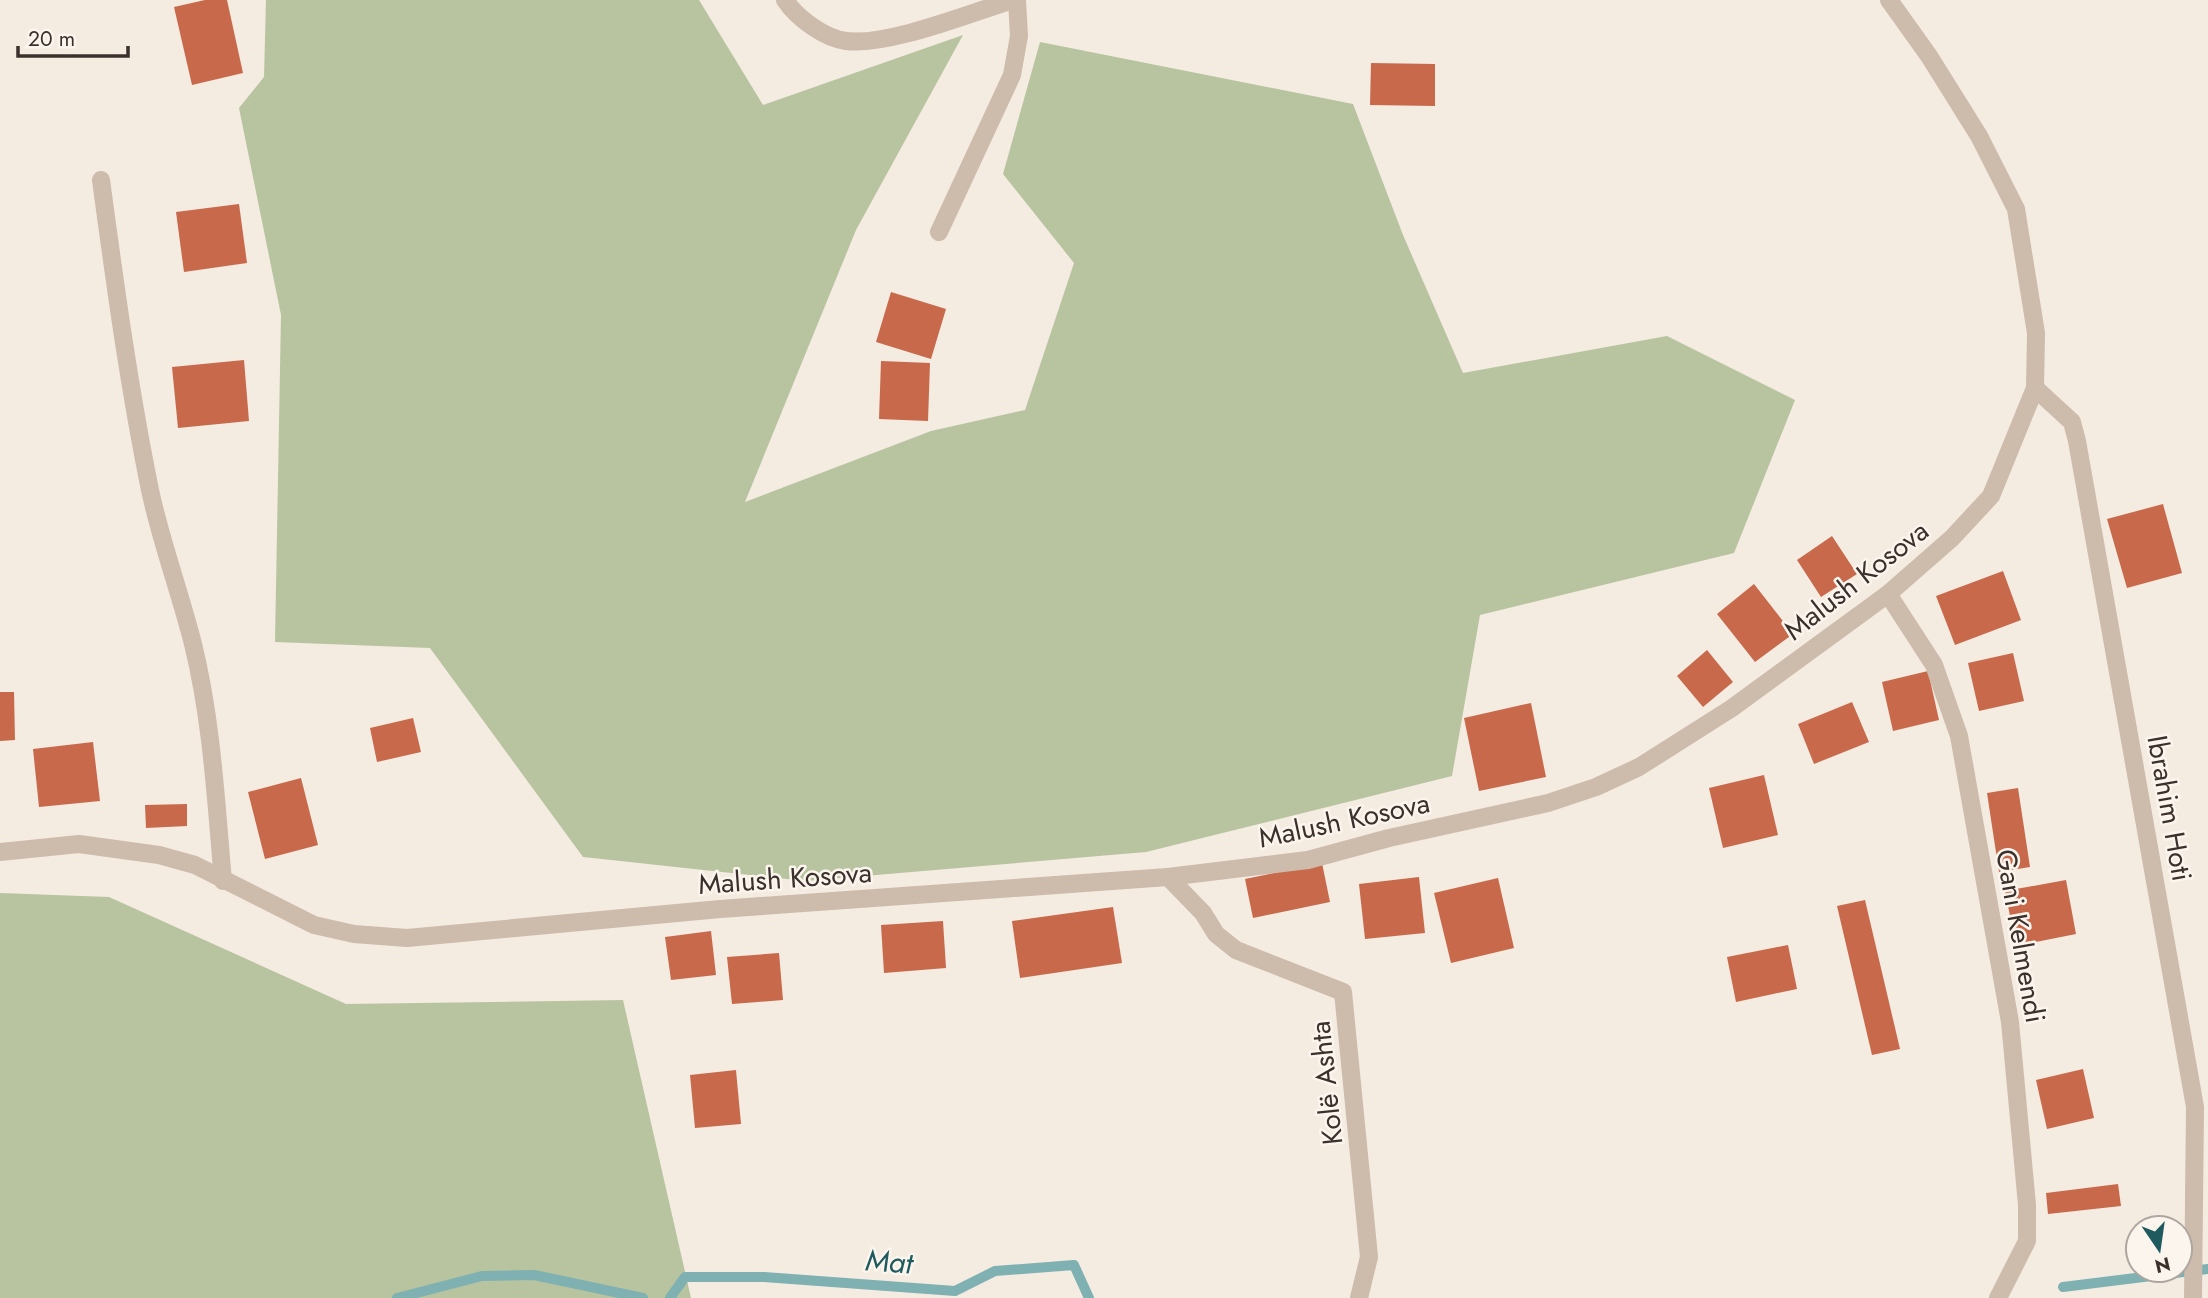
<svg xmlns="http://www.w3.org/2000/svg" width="2208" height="1298" font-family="Jost,sans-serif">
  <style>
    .green { fill: #b8c4a0 }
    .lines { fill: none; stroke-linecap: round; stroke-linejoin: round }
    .stream { stroke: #7fb0b2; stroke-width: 10 }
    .building { fill: #c8694b }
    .minor { stroke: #cdbbac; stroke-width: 18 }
    .labels { text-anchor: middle; stroke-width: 5; stroke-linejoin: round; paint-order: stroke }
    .street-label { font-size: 28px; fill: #3b302b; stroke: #fbf5ee }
    .water-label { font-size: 30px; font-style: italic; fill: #1f5a5e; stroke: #fbf5ee }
  </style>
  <rect width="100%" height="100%" fill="#f4ebe1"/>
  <g class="green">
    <polygon points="266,0 699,0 763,105 963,35 856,230 745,502 931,431 1025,410 1074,263 1003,174 1040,42 1353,104 1403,235 1463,373 1667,336 1795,400 1734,553 1480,615 1452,776 1146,852 805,881 583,857 430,648 275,642 281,315 239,108 264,77"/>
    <polygon points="0,893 109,897 346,1004 623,1000 691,1298 0,1298"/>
  </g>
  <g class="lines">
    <g class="stream">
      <polyline points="2063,1287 2208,1269"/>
      <polyline points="397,1298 482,1276 534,1275 643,1298"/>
      <polyline points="670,1298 685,1277 764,1277 955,1291 995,1271 1074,1265 1089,1298"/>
    </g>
  </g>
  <g class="building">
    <polygon points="205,0 227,0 243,73 192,85 174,7"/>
    <polygon points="1371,63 1435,64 1435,106 1370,105"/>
    <polygon points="239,204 247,263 184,272 176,212"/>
    <polygon points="891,292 946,309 931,359 876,342"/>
    <polygon points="244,360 249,421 178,428 172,367"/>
    <polygon points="881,361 930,363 928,421 879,419"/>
    <polygon points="2163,504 2182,573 2127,588 2107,519"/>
    <polygon points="1832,536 1857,574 1821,597 1797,560"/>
    <polygon points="2003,571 2021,620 1955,645 1936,596"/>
    <polygon points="1754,584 1793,634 1755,662 1717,614"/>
    <polygon points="1707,650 1733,682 1703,707 1677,676"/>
    <polygon points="2013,653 2024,701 1979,711 1968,663"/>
    <polygon points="1928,671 1939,720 1893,731 1882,682"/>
    <polygon points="0,692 14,692 15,740 0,741"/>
    <polygon points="1852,702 1869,742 1814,764 1798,724"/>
    <polygon points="1531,703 1546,777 1479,791 1464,718"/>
    <polygon points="413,718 421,752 377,762 370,728"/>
    <polygon points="93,742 100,801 39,807 33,749"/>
    <polygon points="1764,775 1778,835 1723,848 1709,788"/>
    <polygon points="301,778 318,845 265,859 248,792"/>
    <polygon points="2018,788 2030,867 1999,872 1987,793"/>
    <polygon points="187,804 187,826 146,828 145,805"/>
    <polygon points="1322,863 1330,902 1253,918 1245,879"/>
    <polygon points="1419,877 1425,933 1365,939 1359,884"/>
    <polygon points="1498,878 1514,948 1451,963 1434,893"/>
    <polygon points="2066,880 2076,934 2016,946 2005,891"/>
    <polygon points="1865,900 1900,1049 1872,1055 1837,906"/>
    <polygon points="1113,907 1122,963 1020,978 1012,921"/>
    <polygon points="943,921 946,968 884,973 881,925"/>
    <polygon points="711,931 716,975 671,980 665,937"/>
    <polygon points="1788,945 1797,989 1736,1002 1727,957"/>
    <polygon points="779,953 783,1000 732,1004 727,957"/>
    <polygon points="2083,1069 2094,1118 2047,1129 2036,1080"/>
    <polygon points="736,1070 741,1124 695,1128 690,1075"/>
    <polygon points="2118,1184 2121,1206 2048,1214 2046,1193"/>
  </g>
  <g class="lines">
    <g class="minor">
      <path d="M785 0C797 18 824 38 846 41 890 46 969 13 1013 0"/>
      <path d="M101 180C115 284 129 387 150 490 161 542 180 592 193 644 212 721 216 802 223 881"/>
      <polyline points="939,232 1012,75 1019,36 1017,0"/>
      <polyline points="2035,388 2072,422 2077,441 2195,1107 2193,1298"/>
      <polyline points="1888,594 1934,665 1959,736 2010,1022 2027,1205 2027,1241 1998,1298"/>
      <polyline points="0,852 79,844 159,855 195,865 314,925 354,934 407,938 720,909 1168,877 1308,860 1389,838 1548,803 1596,787 1639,767 1732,708 1888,594 1952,538 1991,496 2035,388 2036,333 2016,209 1979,136 1929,56 1889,0"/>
      <polyline points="1168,877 1203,913 1216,934 1236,950 1343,992 1369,1257 1359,1298"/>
    </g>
  </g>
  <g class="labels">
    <g class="street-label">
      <text transform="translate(1856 580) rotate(-38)" y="10">Malush Kosova</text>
      <text transform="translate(2170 808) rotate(80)" y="10">Ibrahim Hoti</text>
      <text transform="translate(1344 820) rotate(-12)" y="10">Malush Kosova</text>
      <text transform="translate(785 878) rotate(-4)" y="10">Malush Kosova</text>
      <text transform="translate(2021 936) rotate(80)" y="10">Gani Kelmendi</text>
      <text transform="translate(1326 1083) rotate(-96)" y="10">Kolë Ashta</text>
    </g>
    <g class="water-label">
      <text transform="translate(889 1262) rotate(4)" y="10">Mat</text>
    </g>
  </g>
  <g transform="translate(2159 1249) rotate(167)"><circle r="33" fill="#fbf5ee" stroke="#aea6a0" stroke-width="2"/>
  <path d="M0-5L12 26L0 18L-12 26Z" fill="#1f5a5e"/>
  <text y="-10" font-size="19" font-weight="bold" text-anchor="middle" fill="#3b302b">N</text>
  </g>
  <path d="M18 46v10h110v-10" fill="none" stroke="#3b302b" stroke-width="3.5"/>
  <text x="28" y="46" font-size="21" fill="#3b302b" stroke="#fbf5ee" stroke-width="5" paint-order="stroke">20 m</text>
</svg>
